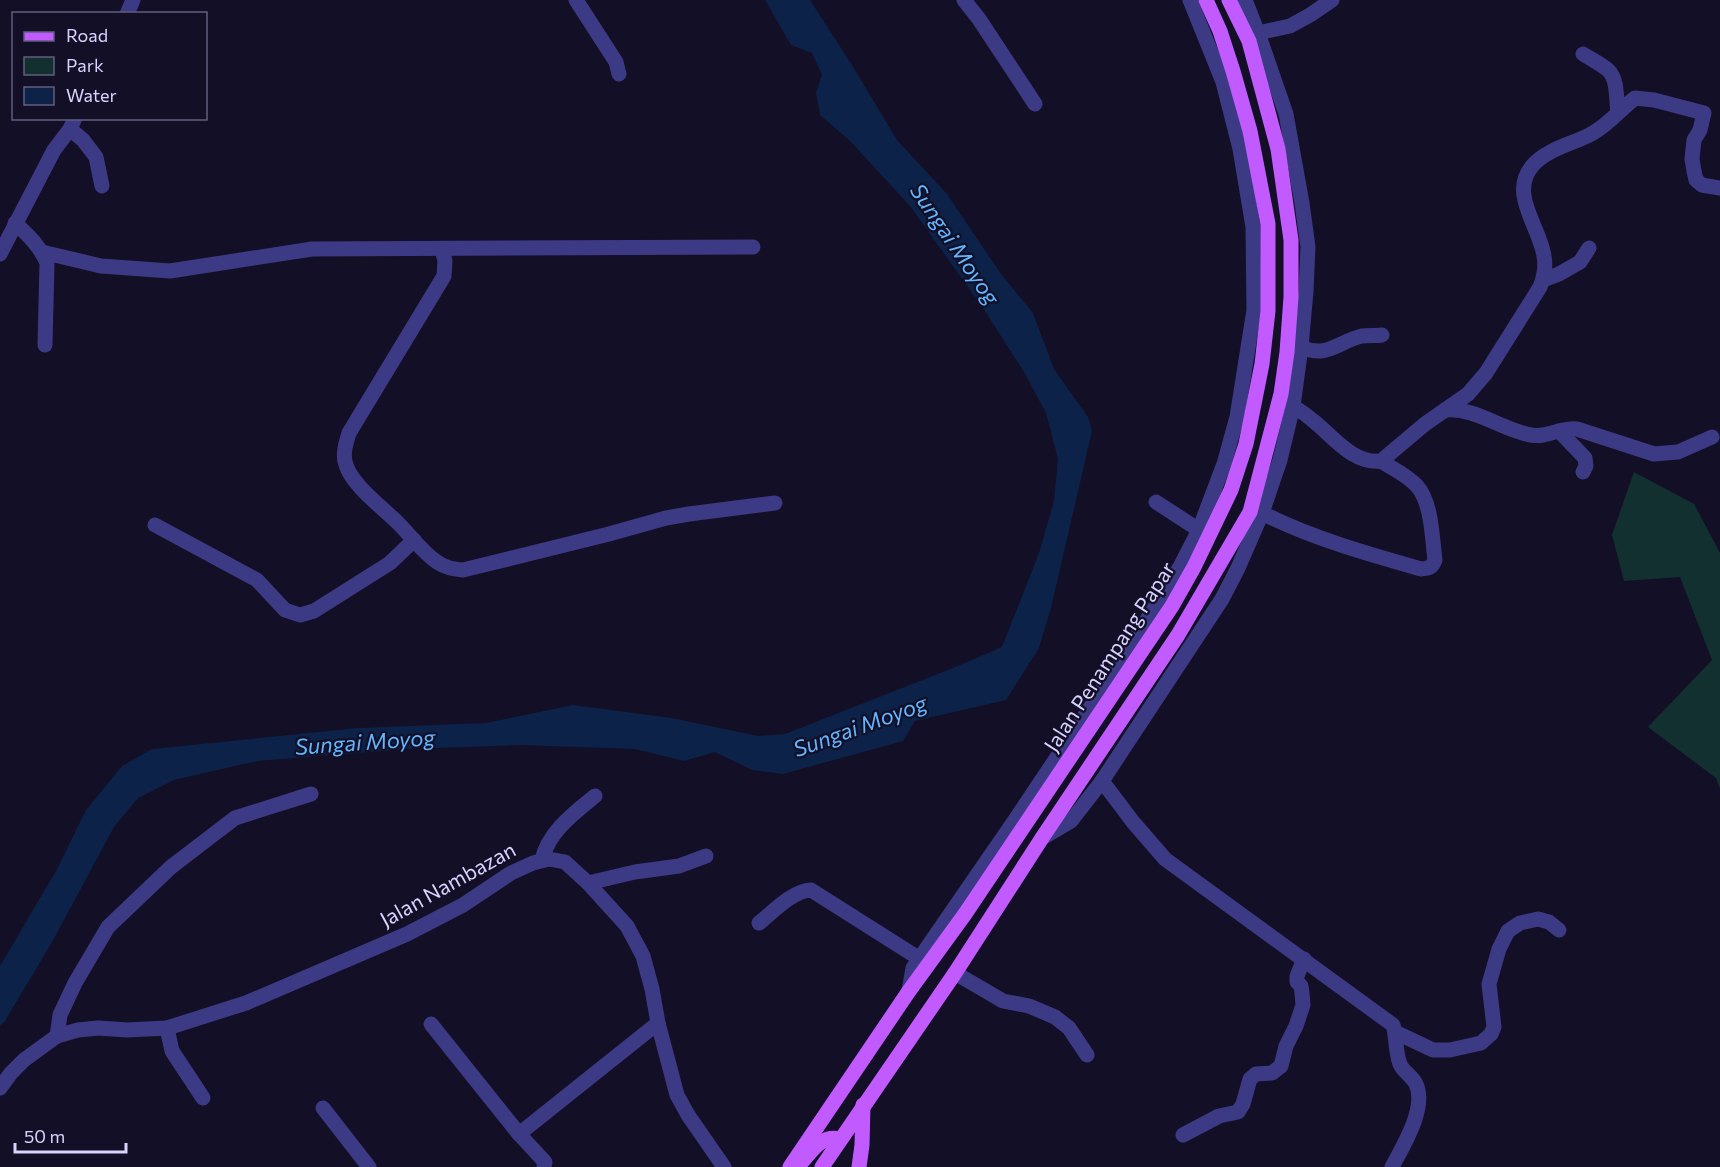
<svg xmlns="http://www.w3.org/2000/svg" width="1720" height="1167" font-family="Commissioner,sans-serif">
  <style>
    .green { fill: #12302f }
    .water { fill: #0c2248 }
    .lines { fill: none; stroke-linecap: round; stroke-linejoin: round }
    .minor { stroke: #3d3a85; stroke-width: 15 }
    .major { stroke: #c25bff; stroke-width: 15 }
    .labels { text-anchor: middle; stroke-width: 4.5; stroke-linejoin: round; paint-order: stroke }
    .street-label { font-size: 21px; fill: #d9d4ff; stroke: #130f26 }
    .water-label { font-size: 22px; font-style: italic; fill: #62b6ff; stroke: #130f26 }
  </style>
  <rect width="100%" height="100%" fill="#130f26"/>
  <polygon class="green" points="1634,472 1694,504 1720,553 1720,789 1716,778 1648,727 1712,660 1680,577 1624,581 1612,535"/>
  <polygon class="water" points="765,0 810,0 852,65 897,140 947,194 1001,274 1033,313 1054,369 1088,417 1092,431 1051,608 1039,648 1006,700 915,721 903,741 783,774 752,770 715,752 684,761 635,749 521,745 407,749 257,761 174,780 138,798 114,827 51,944 5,1021 0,1026 0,966 56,871 86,810 122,766 152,749 358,728 486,723 573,705 672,718 758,736 785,734 953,668 1002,647 1039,553 1054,501 1058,459 1046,413 1024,372 983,308 910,206 849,140 820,115 816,93 822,75 812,53 791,45"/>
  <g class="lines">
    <g class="minor">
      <polyline points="576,0 616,62 619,74"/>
      <polyline points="964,0 979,19 1035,104"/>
      <polyline points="127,14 133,0"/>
      <polyline points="1258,33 1290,26 1310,15 1332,0"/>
      <path d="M1583 54C1591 59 1601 64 1608 70 1618 79 1616 99 1618 112"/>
      <polyline points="70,129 83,140 96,157 102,186"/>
      <path d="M15 223C28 235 40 246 47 263L45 345"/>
      <path d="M442 249 445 261 444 276 349 433C346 443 342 455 346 465 352 485 383 508 398 523 411 536 422 552 437 562 446 568 453 569 463 570L609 534 666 518 689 514 775 503"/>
      <polyline points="42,252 101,266 170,271 312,249 753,247"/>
      <polyline points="0,254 54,150 70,129 75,118"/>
      <polyline points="1543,280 1559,274 1580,262 1589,248"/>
      <path d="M1301 347C1327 359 1339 341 1362 336 1369 335 1376 336 1382 335"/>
      <path d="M1293 406C1301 411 1309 417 1316 423 1335 439 1354 464 1381 461L1425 424 1468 394 1486 373 1540 287C1544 277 1546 266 1544 256 1540 227 1508 193 1533 165 1548 148 1574 144 1593 133 1609 124 1621 109 1635 98L1654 100 1704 113 1700 130 1694 140 1692 159 1694 171 1696 180 1702 185 1720 188"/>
      <path d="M1445 410C1476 407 1501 430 1531 435 1547 438 1561 427 1577 429L1654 454 1678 452 1712 437"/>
      <polyline points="1559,431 1585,458 1586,466 1583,472"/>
      <polyline points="1156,502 1199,530"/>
      <path d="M1262 513C1311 538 1368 554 1421 569 1429 568 1432 568 1435 560 1432 538 1432 503 1417 486 1407 475 1393 469 1381 461"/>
      <polyline points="155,525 257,580 285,610 300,615 314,611 390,563 414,540"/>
      <path d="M1102 781 1133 822 1165 859 1393 1025C1397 1037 1395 1056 1401 1066 1405 1073 1413 1077 1416 1084 1427 1108 1403 1146 1392 1167"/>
      <polyline points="1042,838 1071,821 1102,781 1222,599 1238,568 1262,513 1280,460 1293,406 1301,347 1306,291 1308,247 1302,203 1286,114 1258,33 1245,0"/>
      <path d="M542 860C548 832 574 813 595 796"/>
      <polyline points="588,883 635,872 679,866 706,856"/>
      <path d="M759 923C773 912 792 891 811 890L920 959"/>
      <polyline points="955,973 1003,1001 1029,1006 1055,1017 1069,1028 1087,1055"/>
      <polyline points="909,991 913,968 1015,820 1116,669 1180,567 1199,530 1224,464 1237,417 1254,310 1253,227 1240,149 1223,82 1190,0"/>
      <polyline points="431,1024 519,1134 658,1023"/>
      <polyline points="167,1028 172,1051 203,1098"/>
      <polyline points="1395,1032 1433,1050 1450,1050 1481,1043 1491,1034 1494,1027 1489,984 1499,949 1508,931 1520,923 1538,919 1549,922 1559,930"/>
      <polyline points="57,1036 60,1015 75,983 108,927 171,867 235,818 311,794"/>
      <polyline points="0,1088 11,1073 24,1060 57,1036 78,1030 98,1028 127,1030 167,1028 246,1003 407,934 463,905 511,873 533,863 549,859 565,862 588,883 627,926 643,956 652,989 658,1023 677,1095 688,1115 724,1167"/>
      <polyline points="323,1108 369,1167"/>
      <polyline points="519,1134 545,1162 544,1167"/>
      <polyline points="1183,1135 1219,1116 1238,1112 1243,1104 1250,1079 1256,1074 1272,1073 1281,1066 1286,1046 1296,1026 1303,1005 1302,993 1301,986 1297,982 1297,976 1304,959"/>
    </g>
    <g class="major">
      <path d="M801 1163C813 1150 821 1135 840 1139"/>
      <polyline points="790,1167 909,991 965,914 1172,606 1194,567 1231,490 1246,444 1262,364 1268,311 1268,224 1250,131 1233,71 1220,31 1206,0"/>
      <polyline points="822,1167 955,973 1042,838 1178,635 1250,512 1281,394 1287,352 1291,297 1291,240 1278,149 1249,41 1229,0"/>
      <polyline points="859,1167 862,1145 863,1105"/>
    </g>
  </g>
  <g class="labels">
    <g class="street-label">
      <text transform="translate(1110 657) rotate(-57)" y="7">Jalan Penampang Papar</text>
      <text transform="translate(448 885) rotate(-29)" y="7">Jalan Nambazan</text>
    </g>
    <g class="water-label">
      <text transform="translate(955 244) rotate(56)" y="8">Sungai Moyog</text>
      <text transform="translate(860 726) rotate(-20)" y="8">Sungai Moyog</text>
      <text transform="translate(365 742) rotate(-4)" y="8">Sungai Moyog</text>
    </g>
  </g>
  <rect x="12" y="12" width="195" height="108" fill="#130f26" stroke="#625e7d" stroke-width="1.5"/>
  <rect x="24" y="32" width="30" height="9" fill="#c25bff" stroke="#625e7d" stroke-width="1.5"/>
  <text x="66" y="42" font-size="18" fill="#d9d4ff">Road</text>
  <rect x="24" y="57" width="30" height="18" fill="#12302f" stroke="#625e7d" stroke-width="1.5"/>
  <text x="66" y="72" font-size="18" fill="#d9d4ff">Park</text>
  <rect x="24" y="87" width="30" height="18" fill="#0c2248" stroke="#625e7d" stroke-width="1.5"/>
  <text x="66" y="102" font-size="18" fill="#d9d4ff">Water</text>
  <path d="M15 1143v9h111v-9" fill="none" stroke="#d9d4ff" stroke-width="3"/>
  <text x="24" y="1143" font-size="18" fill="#d9d4ff" stroke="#130f26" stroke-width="4.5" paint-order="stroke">50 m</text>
</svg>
